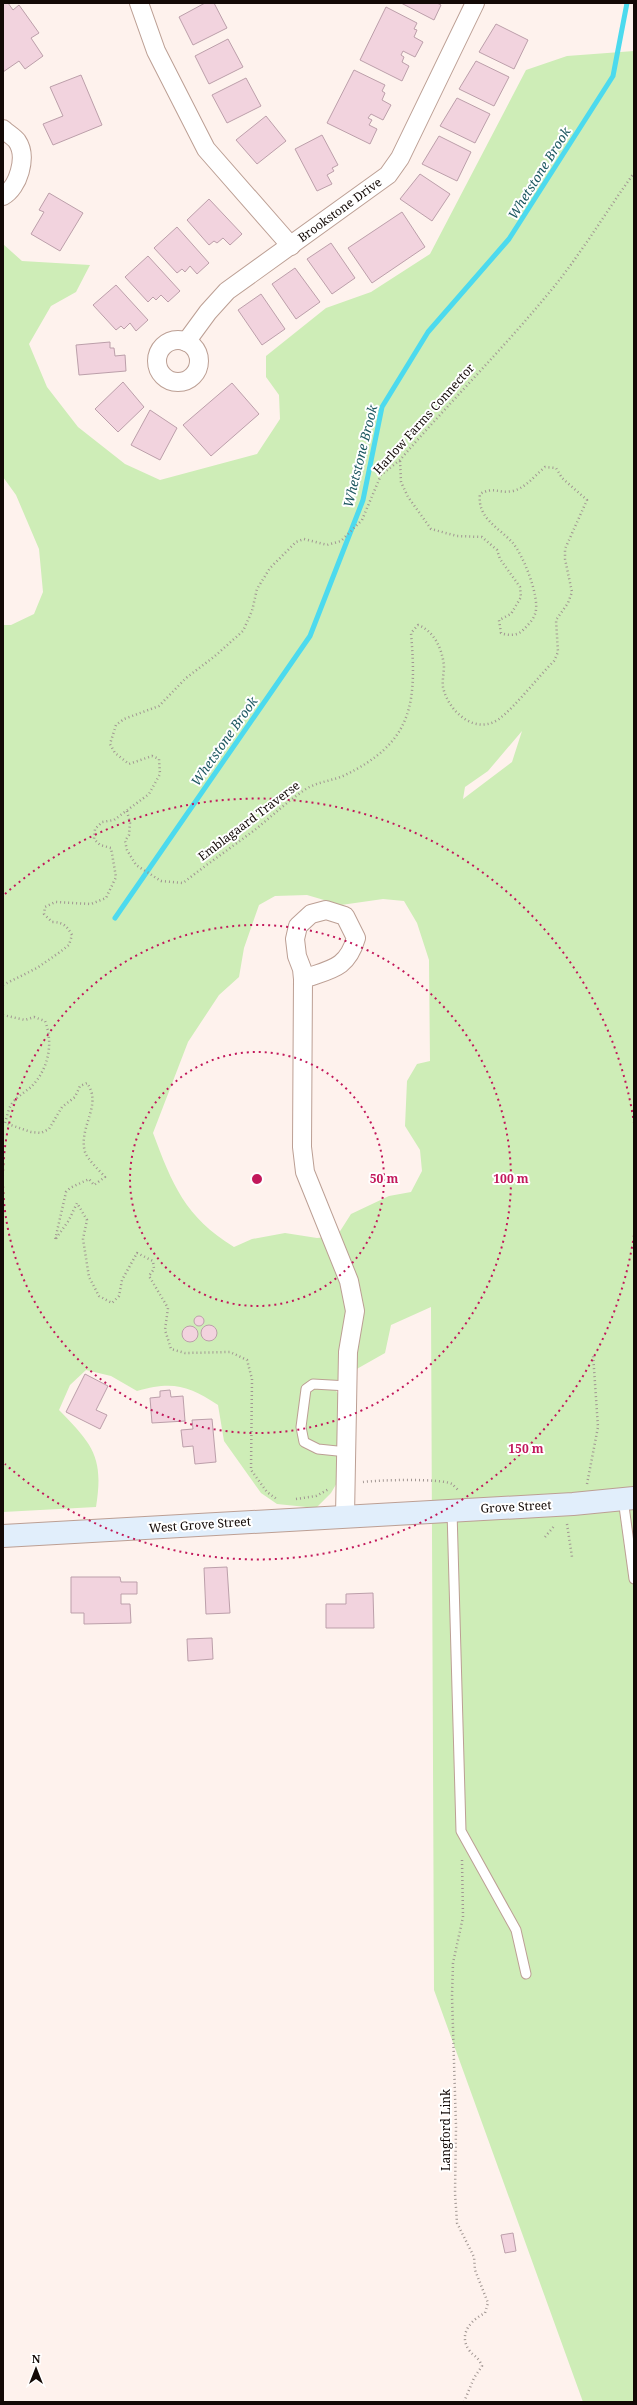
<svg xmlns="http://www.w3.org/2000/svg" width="637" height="2405" font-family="'Noto Serif',serif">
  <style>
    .green { fill: #ceedb7; fill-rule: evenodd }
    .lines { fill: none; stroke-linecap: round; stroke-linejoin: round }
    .stream { stroke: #4cdaee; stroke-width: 5 }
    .building { fill: #f2d3de; stroke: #bc9faa }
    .lane-casing { stroke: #bc9f94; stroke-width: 11 }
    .street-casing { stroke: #bc9f94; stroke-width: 20 }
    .secondary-casing { stroke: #bc9f94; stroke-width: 24 }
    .path { stroke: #a19692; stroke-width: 2.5; stroke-dasharray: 1 3; stroke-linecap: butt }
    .lane { stroke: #fff; stroke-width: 9 }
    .street { stroke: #fff; stroke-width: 18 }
    .secondary { stroke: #e1eefb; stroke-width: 22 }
    .ring { fill: none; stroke: #c2185b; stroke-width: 2; stroke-dasharray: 2 4 }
    .labels { text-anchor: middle; stroke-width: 4; stroke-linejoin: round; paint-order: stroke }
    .street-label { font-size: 12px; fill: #130906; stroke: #fff }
    .water-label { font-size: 13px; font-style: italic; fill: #1e5861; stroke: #fff }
    .centre { fill: #c2185b; stroke: #fff; stroke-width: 2 }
    .ring-label { font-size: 12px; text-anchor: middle; font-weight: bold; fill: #c2185b; stroke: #fff; stroke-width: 4; stroke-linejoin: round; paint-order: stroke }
  </style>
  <rect width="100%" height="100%" fill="#fef2ed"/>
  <path class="green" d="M634 51V2402H583L434 1990 431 1307 391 1325 385 1353 332 1383 340 1398 349 1462 331 1493 316 1508 277 1504 261 1493 224 1441 218 1405C188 1385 172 1381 137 1391L111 1376 86 1370 70 1385 59 1410C93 1445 104 1457 96 1507L3 1512V625H11L34 614 43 592 39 549 16 495 3 477V244L22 261 90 265 76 292 51 306 29 344 47 387 78 427 125 464 160 480 257 454 280 419 279 395 266 377V356L326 308 371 292 430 254 526 70 567 56ZM522 731 512 762 463 799 465 787 488 771ZM307 895 341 905 383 899 404 901 417 923 429 960 430 1061 417 1064 407 1081 405 1126 420 1150 422 1171 411 1192 389 1196 351 1214 337 1236 317 1238 285 1233 252 1239 234 1247C185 1217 172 1184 153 1133L188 1042 219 995 239 977 244 948 259 905 275 896Z"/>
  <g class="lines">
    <polyline class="stream" points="115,918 310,636 363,500 382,407 428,332 509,239 613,76 627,3"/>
  </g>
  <g class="building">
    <polygon points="3,3 8,3 13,10 19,5 39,33 31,38 43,56 25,69 19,61 3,72"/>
    <polygon points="205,3 214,3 227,28 193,45 179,17"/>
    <polygon points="401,3 437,3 441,5 434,20"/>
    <polygon points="386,7 417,23 414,29 417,30 414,37 423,42 415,57 403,51 401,55 404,57 402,62 409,66 402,81 360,60"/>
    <polygon points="496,24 528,40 514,69 479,52"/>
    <polygon points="228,39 243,67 209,84 195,56"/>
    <polygon points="476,61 509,77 494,106 459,89"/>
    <polygon points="354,70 385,85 382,91 385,93 382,100 391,105 383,120 371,114 368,118 372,120 369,125 377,129 370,144 327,123"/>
    <polygon points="81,75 102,125 53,145 43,124 63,116 50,87"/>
    <polygon points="246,78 261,106 227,123 212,95"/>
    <polygon points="457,98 490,114 475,143 440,126"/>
    <polygon points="266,116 286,141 257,164 236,140"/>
    <polygon points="322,135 338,165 332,168 334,171 327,175 332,184 317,191 295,149"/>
    <polygon points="439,136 471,152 457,181 422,164"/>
    <polygon points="420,174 450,194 432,221 400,199"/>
    <polygon points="49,193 83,213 60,251 31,234 44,212 39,210"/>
    <polygon points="209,199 242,234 230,245 223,238 217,243 214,241 209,245 187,220"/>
    <polygon points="402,212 425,247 372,283 348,248"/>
    <polygon points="177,227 209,263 197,274 190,266 185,272 182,269 177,273 154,248"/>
    <polygon points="331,243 355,278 332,294 307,259"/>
    <polygon points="148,256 180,291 168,302 161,295 156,300 153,297 148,302 125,277"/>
    <polygon points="295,268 320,302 296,319 272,284"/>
    <polygon points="116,285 148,320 136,331 130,323 124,329 121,326 116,330 93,305"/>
    <polygon points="261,294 285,329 262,345 238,310"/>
    <polygon points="110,342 110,348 114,348 115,356 125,355 126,371 79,375 76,345"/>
    <polygon points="123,382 144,407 118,432 95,409"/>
    <polygon points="232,383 259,414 211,456 183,425"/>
    <polygon points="150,410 177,428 160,460 131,445"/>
    <circle cx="199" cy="1321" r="5"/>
    <circle cx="209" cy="1333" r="8"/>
    <circle cx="190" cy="1334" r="8"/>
    <polygon points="85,1374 108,1386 96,1410 107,1415 100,1429 66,1412"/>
    <polygon points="170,1390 171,1397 183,1396 185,1421 152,1423 150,1398 160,1397 160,1391"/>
    <polygon points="212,1419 216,1462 195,1464 193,1446 183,1447 181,1430 193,1429 192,1420"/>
    <polygon points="227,1567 230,1613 206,1614 204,1568"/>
    <polygon points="71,1577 120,1577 121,1582 137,1582 137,1594 121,1594 121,1604 130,1604 131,1623 84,1624 84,1613 71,1613"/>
    <polygon points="373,1593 374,1628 326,1628 326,1604 346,1604 346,1594"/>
    <polygon points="212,1638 213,1659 188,1661 187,1639"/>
    <polygon points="513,2233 516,2251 505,2253 501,2235"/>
  </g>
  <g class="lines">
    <defs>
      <g id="lane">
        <polyline points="347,1452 318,1449 304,1442 301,1427 306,1389 313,1384 348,1386"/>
        <polyline points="623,1499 634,1579"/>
        <polyline points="452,1511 461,1831 516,1930 526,1974"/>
      </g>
      <g id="street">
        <polyline points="139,3 156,51 206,149 291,246"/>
        <path d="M3 129C7 133 14 137 17 141 28 157 18 188 3 196"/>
        <circle cx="178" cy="361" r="21"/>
        <polyline points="186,342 208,312 227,291 388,175 400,158 475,3"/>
        <path d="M303 979C331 969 347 969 356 938L345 916 326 910 311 914 298 926 295 939 297 956 302 969 303 979 302 1147 305 1172 349 1281 355 1311 348 1352 345 1516"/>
      </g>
      <polyline id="secondary" points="3,1536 573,1504 634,1498"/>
    </defs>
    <use href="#lane" class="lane-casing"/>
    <use href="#street" class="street-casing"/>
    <use href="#secondary" class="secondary-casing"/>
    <g class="path">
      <path d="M127 811 130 823 129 835 125 841 127 850 136 865 161 881 183 883C207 864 232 847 256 829 273 815 288 801 306 789 317 782 331 781 343 776 413 743 417 704 411 633L418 625C434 631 442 648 444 666 444 673 442 680 443 687 448 711 475 736 499 719 517 705 537 678 554 661L558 652 556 620 568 603 572 592 565 559V549L587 500 562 478 556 468 545 467C534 476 527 487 513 491 499 494 494 486 480 494 477 518 498 527 512 542 523 554 541 599 535 614 533 620 528 625 524 629 518 636 509 636 501 633L499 620 511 614 521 597 520 587 500 559 497 550 482 537 457 536 431 529 408 497 401 482 400 460"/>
      <path d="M3 985 37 968 60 952 69 945 72 935C67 926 63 922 52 922L44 914 45 907 55 902 91 904 106 898 116 877 111 848 100 845 94 839 95 829 102 822 114 820 149 794 160 774 159 759 152 756 129 764 115 753 110 744 116 725 124 719 159 706 186 678 215 656 243 631 252 611 257 589 270 568 296 542 304 539 327 545 341 541 362 520 381 475 400 460C448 404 501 351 548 294 580 256 605 213 634 173"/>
      <path d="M3 1015 25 1020 34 1017 45 1021C54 1044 48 1070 31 1087 25 1092 15 1098 11 1105 8 1110 7 1117 5 1123L31 1132 41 1133 49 1129 62 1107 75 1097 80 1086 87 1083C103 1105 78 1127 85 1152 88 1160 99 1170 105 1177L94 1185 89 1179 70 1188 66 1192 55 1240 69 1220 77 1203 87 1220 83 1239 89 1277 99 1296 112 1303 119 1296 122 1280 137 1253 153 1261 154 1269 149 1276 168 1308 165 1330 171 1349 185 1353 230 1352 247 1360 252 1379 251 1470 267 1492 278 1500"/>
      <path d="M363 1482C377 1480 441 1478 452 1484 454 1486 457 1489 459 1491"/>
      <polyline points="587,1484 598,1427 593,1354"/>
      <polyline points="296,1499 316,1496 329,1489"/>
      <polyline points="567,1524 572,1557"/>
      <polyline points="545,1537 555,1525"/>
      <path d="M462 1860 463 1917 453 1963 452 1996 456 2127 455 2193 457 2223 474 2257 475 2270 488 2303 485 2313C471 2320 458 2334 469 2350 474 2357 478 2356 482 2366L474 2378 464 2402"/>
    </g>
    <use href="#lane" class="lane"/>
    <use href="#street" class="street"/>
    <use href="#secondary" class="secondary"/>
  </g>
  <g class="ring">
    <circle cx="257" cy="1179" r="127"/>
    <path d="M3 1177A254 254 0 1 1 3 1181"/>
    <path d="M634 1235A381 381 0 0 1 5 1464M5 894A381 381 0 0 1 634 1123"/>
  </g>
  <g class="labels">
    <g class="street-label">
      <text transform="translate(340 210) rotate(-36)" y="4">Brookstone Drive</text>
      <text transform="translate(424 419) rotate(-48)" y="4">Harlow Farms Connector</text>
      <text transform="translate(249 821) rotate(-37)" y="4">Emblagaard Traverse</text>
      <text transform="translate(516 1507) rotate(-3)" y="4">Grove Street</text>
      <text transform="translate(200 1525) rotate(-4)" y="4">West Grove Street</text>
      <text transform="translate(446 2130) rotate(-90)" y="4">Langford Link</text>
    </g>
    <g class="water-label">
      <text transform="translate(539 173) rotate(-58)" y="5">Whetstone Brook</text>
      <text transform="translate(360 456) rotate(-76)" y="5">Whetstone Brook</text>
      <text transform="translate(224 741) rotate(-55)" y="5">Whetstone Brook</text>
    </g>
  </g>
  <circle cx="257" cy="1179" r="6" class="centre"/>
  <g class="ring-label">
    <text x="384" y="1183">50 m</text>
    <text x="511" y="1183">100 m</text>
    <text x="526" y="1453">150 m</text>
  </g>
  <rect width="637" height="2405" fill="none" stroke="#130906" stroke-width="8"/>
  <g transform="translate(36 2369)" stroke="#ffffff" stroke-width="3" paint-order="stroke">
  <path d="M0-3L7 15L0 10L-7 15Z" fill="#130906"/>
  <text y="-6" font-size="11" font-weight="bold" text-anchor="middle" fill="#130906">N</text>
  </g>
</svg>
